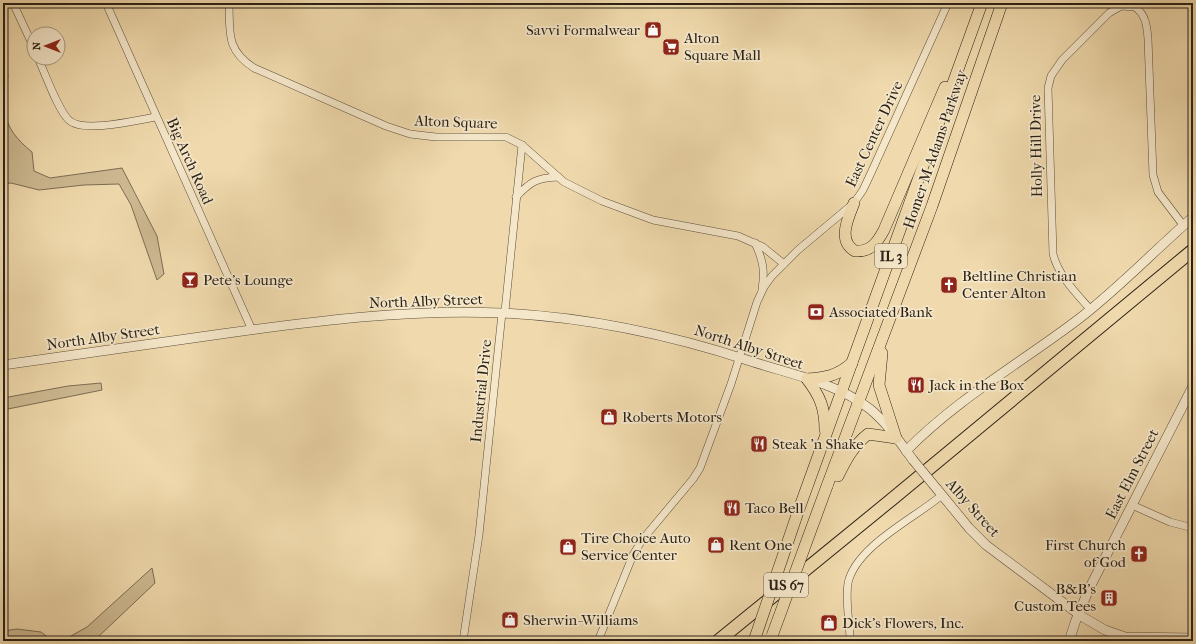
<svg xmlns="http://www.w3.org/2000/svg" width="1196" height="644" font-family="'IM FELL French Canon',serif">
  <style>
    .green { fill: #ceba93; stroke: #7c6d54 }
    .lines { fill: none; stroke-linecap: round; stroke-linejoin: round }
    .stream { stroke: #786a51; stroke-width: 2 }
    .minor-casing { stroke: #5b4e3b; stroke-width: 8 }
    .tertiary-casing { stroke: #5b4e3b; stroke-width: 10 }
    .primary-casing { stroke: #292015; stroke-width: 12 }
    .trunk-casing { stroke: #292015; stroke-width: 14 }
    .minor { stroke: #f5e7ca; stroke-width: 7 }
    .tertiary { stroke: #f5e7ca; stroke-width: 9 }
    .primary { stroke: #f0daad; stroke-width: 11 }
    .trunk { stroke: #f0daad; stroke-width: 12 }
    .tertiary-bridge-casing { stroke: #5b4e3b; stroke-width: 10; stroke-linecap: butt }
    .primary-bridge-casing { stroke: #292015; stroke-width: 12; stroke-linecap: butt }
    .tertiary-bridge { stroke: #f5e7ca; stroke-width: 9 }
    .primary-bridge { stroke: #f0daad; stroke-width: 11 }
    .labels { text-anchor: middle; stroke-width: 3.5; stroke-linejoin: round; paint-order: stroke }
    .shield { fill: #f5e7ca; stroke: #665c4b; stroke-width: 1 }
    .shield-label { font-size: 14px; font-weight: bold; fill: #292015 }
    .poi-label { font-size: 15px; fill: #292015; stroke: #f5e7ca; text-anchor: start }
    .street-label { font-size: 15px; fill: #292015; stroke: #f5e7ca }
  </style>
  <rect width="100%" height="100%" fill="#f0daad"/>
  <filter id="stains"><feTurbulence type="fractalNoise" baseFrequency=".005" numOctaves="4"/><feColorMatrix values="0 0 0 0 .2 0 0 0 0 .09 0 0 0 0 .02 0 0 0 .5 -.17"/></filter>
  <radialGradient id="worn" r=".72"><stop offset=".6" stop-color="#630" stop-opacity="0"/><stop offset="1" stop-color="#630" stop-opacity=".3"/></radialGradient>
  <g class="green">
    <path d="M3 72 8 74C4 112 0 126 32 152L34 171 50 178 122 168 157 236 164 274 157 280 131 205 119 184 84 185 39 190 11 183 3 184Z"/>
    <polygon points="101,383 102,390 3,410 3,398 68,386"/>
    <polygon points="152,568 155,583 98,637 94,641 62,641 87,627"/>
    <polygon points="17,629 41,632 53,641 3,641 3,631"/>
  </g>
  <g class="lines">
    <polyline class="stream" points="1016,4 1019,3"/>
    <defs>
      <g id="minor">
        <polyline points="13,3 34,48"/>
        <polyline points="106,3 252,330"/>
        <path d="M229 3C230 33 226 50 254 68L386 126 410 134 436 137H506L522 145 564 182 602 201 653 220 738 236 763 247 784 264"/>
        <path d="M38 58C45 73 59 113 70 121 85 133 137 120 156 117"/>
        <path d="M516 197C531 181 537 178 558 177"/>
        <path d="M755 243C763 260 765 271 762 289"/>
        <path d="M1090 309C1076 293 1058 275 1053 254L1048 88 1051 76 1062 60 1109 13 1121 6 1135 7C1146 15 1147 26 1148 39L1153 175 1158 192 1183 225"/>
        <polyline points="1132,505 1170,522 1193,528"/>
        <polyline points="463,641 479,535 502,313 505,311 522,145"/>
        <polyline points="598,641 633,555 642,540 693,479 700,468 731,384 757,302 764,287 772,276 798,250 854,203 863,190 871,173 948,3"/>
        <path d="M850 641C850 622 845 602 848 583 856 546 915 518 942 495"/>
      </g>
      <g id="tertiary">
        <path d="M3 365C76 355 148 344 221 334 315 321 407 309 502 313 586 317 671 335 750 361 790 374 837 383 870 409 887 423 900 442 913 460"/>
        <path d="M906 451C958 398 1021 363 1080 318 1120 287 1155 250 1193 217"/>
        <polyline points="937,489 969,528 986,545 1081,616 1105,630 1125,637 1193,638"/>
        <polyline points="1069,641 1076,620 1089,589 1193,386"/>
      </g>
      <g id="primary">
        <path d="M854 203C848 218 837 241 855 251 871 252 877 243 884 230L945 87"/>
        <polyline points="882,353 879,385 896,438"/>
        <path d="M807 379C820 396 825 408 825 430"/>
        <path d="M807 379C825 378 837 376 852 363"/>
        <path d="M838 476C846 460 853 446 868 434L896 438"/>
        <polyline points="827,486 932,206 1002,3"/>
        <polyline points="799,509 982,3"/>
      </g>
      <polyline id="trunk" points="718,641 891,500 1193,250"/>
    </defs>
    <use href="#minor" class="minor-casing"/>
    <use href="#tertiary" class="tertiary-casing"/>
    <use href="#primary" class="primary-casing"/>
    <use href="#trunk" class="trunk-casing"/>
    <use href="#minor" class="minor"/>
    <use href="#tertiary" class="tertiary"/>
    <use href="#primary" class="primary"/>
    <use href="#trunk" class="trunk"/>
    <defs>
      <polyline id="tertiary-bridge" points="913,460 937,489"/>
      <g id="primary-bridge">
        <polyline points="772,636 827,486"/>
        <polyline points="754,641 799,509"/>
      </g>
    </defs>
    <use href="#tertiary-bridge" class="tertiary-bridge-casing"/>
    <use href="#primary-bridge" class="primary-bridge-casing"/>
    <use href="#tertiary-bridge" class="tertiary-bridge"/>
    <use href="#primary-bridge" class="primary-bridge"/>
  </g>
  <defs>
    <symbol id="shop-square" viewBox="-11 -11 22 22"><rect x="-9" y="-9" width="18" height="18" rx="4" fill="#8f2418" stroke="#f5e7ca"/><path d="M-5-2.5h2.3a2.7 3.5 0 0 1 5.4 0H5L5.5 6h-11ZM-1.5-2.5h3a1.5 2.3 0 0 0-3 0Z" fill="#fff"/></symbol>
    <symbol id="supermarket-square" viewBox="-11 -11 22 22"><rect x="-9" y="-9" width="18" height="18" rx="4" fill="#8f2418" stroke="#f5e7ca"/><path d="M-6-5.5h2.5l.6 2H6L4.5 2H-2.5L-4.4-4H-6ZM-1.5 3.2a1.3 1.3 0 1 0 .1 0ZM3 3.2a1.3 1.3 0 1 0 .1 0Z" fill="#fff"/></symbol>
    <symbol id="bar-square" viewBox="-11 -11 22 22"><rect x="-9" y="-9" width="18" height="18" rx="4" fill="#8f2418" stroke="#f5e7ca"/><path d="M-6-5H6L.8 .8V4.5H3.5V6h-7V4.5H-.8V.8Z" fill="#fff"/></symbol>
    <symbol id="church-square" viewBox="-11 -11 22 22"><rect x="-9" y="-9" width="18" height="18" rx="4" fill="#8f2418" stroke="#f5e7ca"/><path d="M-1.2-6h2.4v3.5h3.3v2.4h-3.3V6h-2.4V-.1h-3.3v-2.4h3.3Z" fill="#fff"/></symbol>
    <symbol id="bank-square" viewBox="-11 -11 22 22"><rect x="-9" y="-9" width="18" height="18" rx="4" fill="#8f2418" stroke="#f5e7ca"/><path d="M-6-4H6V4H-6ZM0-2.3a2.3 2.3 0 1 0 0 4.6a2.3 2.3 0 1 0 0-4.6Z" fill="#fff"/></symbol>
    <symbol id="restaurant-square" viewBox="-11 -11 22 22"><rect x="-9" y="-9" width="18" height="18" rx="4" fill="#8f2418" stroke="#f5e7ca"/><path d="M-5-6h1v4h1v-4h1v4h1v-4h1v5L-1.5 .5V6h-2V.5L-5-1ZM5-6V6H3V1.5H1.5Q1.5-4 5-6Z" fill="#fff"/></symbol>
    <symbol id="building-square" viewBox="-11 -11 22 22"><rect x="-9" y="-9" width="18" height="18" rx="4" fill="#8f2418" stroke="#f5e7ca"/><path d="M-4-6H4V6H1V3H-1V6H-4ZM-2.5-4.3h1.7v1.8h-1.7ZM.8-4.3h1.7v1.8H.8ZM-2.5-1h1.7V.8h-1.7ZM.8-1h1.7V.8H.8Z" fill="#fff"/></symbol>
  </defs>
  <g fill-rule="evenodd">
    <use href="#shop-square" x="643" y="20" width="20" height="20"/>
    <use href="#supermarket-square" x="661" y="37" width="20" height="20"/>
    <use href="#bar-square" x="180" y="270" width="20" height="20"/>
    <use href="#church-square" x="939" y="275" width="20" height="20"/>
    <use href="#bank-square" x="806" y="302" width="20" height="20"/>
    <use href="#restaurant-square" x="906" y="375" width="20" height="20"/>
    <use href="#shop-square" x="599" y="407" width="20" height="20"/>
    <use href="#restaurant-square" x="749" y="434" width="20" height="20"/>
    <use href="#restaurant-square" x="722" y="498" width="20" height="20"/>
    <use href="#shop-square" x="706" y="535" width="20" height="20"/>
    <use href="#shop-square" x="558" y="537" width="20" height="20"/>
    <use href="#church-square" x="1129" y="544" width="20" height="20"/>
    <use href="#building-square" x="1099" y="588" width="20" height="20"/>
    <use href="#shop-square" x="500" y="610" width="20" height="20"/>
    <use href="#shop-square" x="819" y="613" width="20" height="20"/>
  </g>
  <g class="labels">
    <g class="shield">
      <rect x="875" y="244" width="32" height="24" rx="3"/>
      <rect x="764" y="573" width="44" height="24" rx="3"/>
    </g>
    <g class="shield-label">
      <text x="891" y="261">IL 3</text>
      <text x="786" y="590">US 67</text>
    </g>
    <g class="poi-label">
      <text x="640" y="35" text-anchor="end">Savvi Formalwear</text>
      <text x="684" y="43">Alton<tspan x="684" dy="17">Square Mall</tspan></text>
      <text x="962" y="281">Beltline Christian<tspan x="962" dy="17">Center Alton</tspan></text>
      <text x="203" y="285">Pete's Lounge</text>
      <text x="829" y="317">Associated Bank</text>
      <text x="929" y="390">Jack in the Box</text>
      <text x="622" y="422">Roberts Motors</text>
      <text x="772" y="449">Steak 'n Shake</text>
      <text x="745" y="513">Taco Bell</text>
      <text x="581" y="543">Tire Choice Auto<tspan x="581" dy="17">Service Center</tspan></text>
      <text x="729" y="550">Rent One</text>
      <text x="1126" y="550" text-anchor="end">First Church<tspan x="1126" dy="17">of God</tspan></text>
      <text x="1096" y="594" text-anchor="end">B&amp;B's<tspan x="1096" dy="17">Custom Tees</tspan></text>
      <text x="523" y="625">Sherwin-Williams</text>
      <text x="842" y="628">Dick's Flowers, Inc.</text>
    </g>
    <g class="street-label">
      <text transform="translate(456 122) rotate(2)" y="5">Alton Square</text>
      <text transform="translate(874 134) rotate(-65)" y="5">East Center Drive</text>
      <text transform="translate(1036 146) rotate(-91)" y="5">Holly Hill Drive</text>
      <text transform="translate(935 149) rotate(-71)" y="5">Homer M Adams Parkway</text>
      <text transform="translate(190 161) rotate(66)" y="5">Big Arch Road</text>
      <text transform="translate(426 301) rotate(-2)" y="5">North Alby Street</text>
      <text transform="translate(103 337) rotate(-8)" y="5">North Alby Street</text>
      <text transform="translate(749 347) rotate(18)" y="5">North Alby Street</text>
      <text transform="translate(481 391) rotate(-84)" y="5">Industrial Drive</text>
      <text transform="translate(1132 474) rotate(-63)" y="5">East Elm Street</text>
      <text transform="translate(973 508) rotate(48)" y="5">Alby Street</text>
    </g>
  </g>
  <rect width="1196" height="644" fill="none" stroke="#f0daad" stroke-width="16"/>
  <rect x="4" y="4" width="1188" height="636" fill="none" stroke="#292015" stroke-width="2"/>
  <rect x="8" y="8" width="1180" height="628" fill="none" stroke="#292015"/>
  <g transform="translate(46 46) rotate(270)"><circle r="19" fill="#f5e7ca" stroke="#a39782"/>
  <path d="M0-3L7 15L0 10L-7 15Z" fill="#8f2418"/>
  <text y="-6" font-size="11" font-weight="bold" text-anchor="middle" fill="#292015">N</text>
  </g>
  <rect width="100%" height="100%" filter="url(#stains)"/>
  <rect width="100%" height="100%" fill="url(#worn)"/>
</svg>
